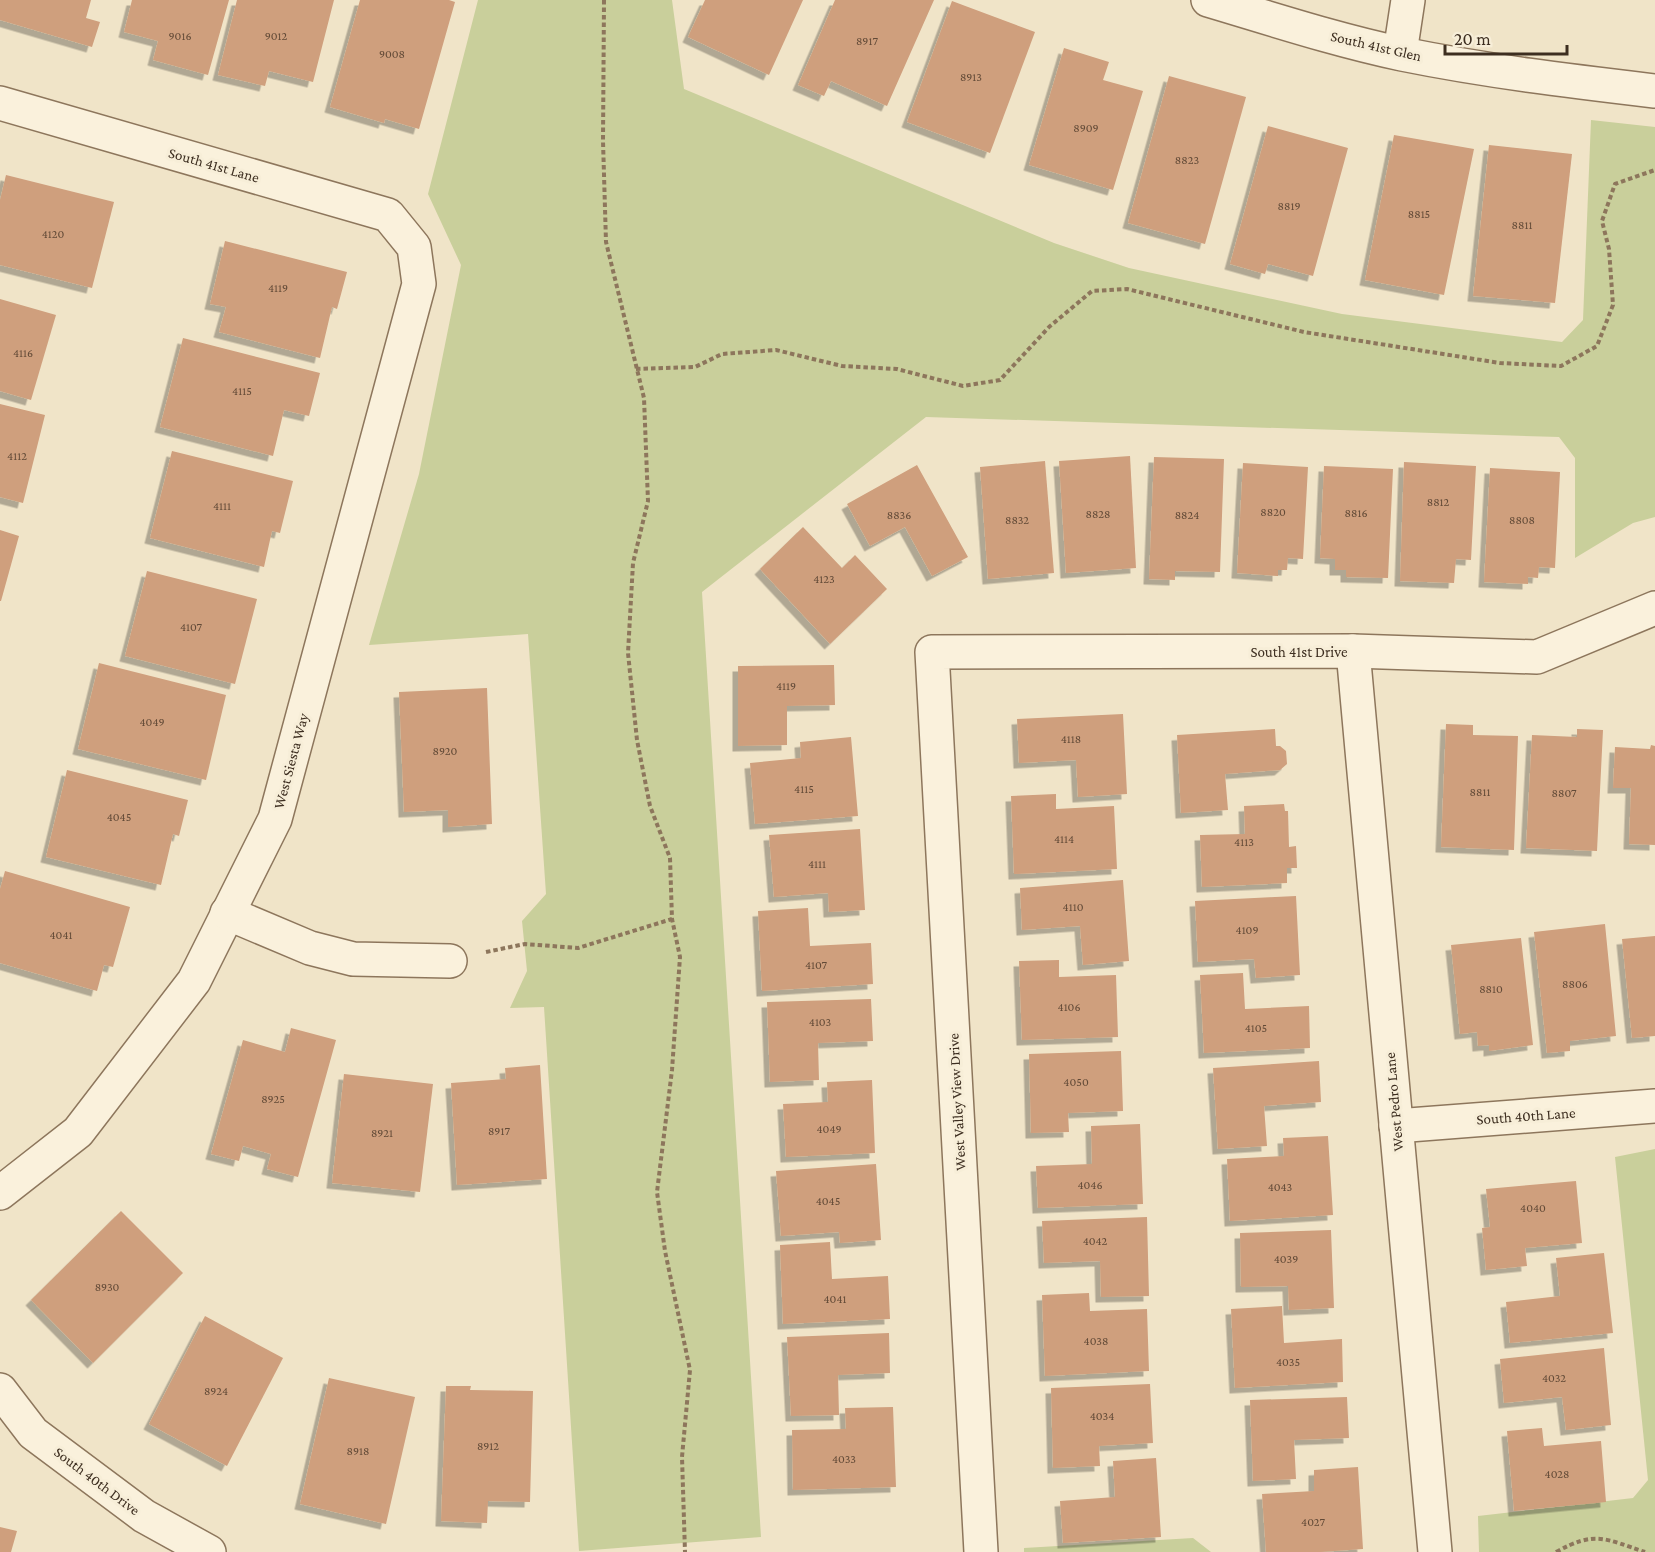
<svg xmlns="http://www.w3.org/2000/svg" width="1655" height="1552" font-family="'Crimson Pro',serif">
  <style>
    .grass { fill: #c9cf9b }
    .building { fill: #cf9f7d; filter: url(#shadow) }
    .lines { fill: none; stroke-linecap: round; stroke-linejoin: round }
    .street-casing { stroke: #8d765c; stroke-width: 36 }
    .path { stroke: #8d765c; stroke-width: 4; stroke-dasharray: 4.5 3; stroke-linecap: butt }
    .street { stroke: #faf1dc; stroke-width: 33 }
    .labels { text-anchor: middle; stroke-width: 6; stroke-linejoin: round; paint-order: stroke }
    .number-label { font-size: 12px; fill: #624a37 }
    .street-label { font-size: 15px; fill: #3d2e20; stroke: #f7eed8 }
  </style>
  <defs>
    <filter id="shadow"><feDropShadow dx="-5.5" dy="5.5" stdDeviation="0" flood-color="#0004"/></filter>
  </defs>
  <rect width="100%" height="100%" fill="#f0e4c8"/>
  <g class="grass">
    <polygon points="478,0 672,0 684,89 1054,243 1129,268 1342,314 1562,342 1583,320 1591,120 1655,127 1655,517 1633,523 1575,558 1575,458 1559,437 926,417 702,592 761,1537 579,1551 544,1007 510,1008 527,971 522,921 546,894 528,634 369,645 419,474 461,265 428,194"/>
    <polygon points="1655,1149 1655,1552 1479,1552 1478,1516 1633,1498 1648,1480 1615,1157"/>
    <polygon points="1193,1538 1211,1552 1024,1552 1024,1548"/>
  </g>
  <g class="building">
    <polygon points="0,0 91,0 86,18 100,22 92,47 0,20"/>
    <polygon points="132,0 229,0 208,75 153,60 158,41 124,32"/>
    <polygon points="237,0 334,0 313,82 269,71 265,86 218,75"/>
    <polygon points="360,0 449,0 455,2 419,129 385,119 384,123 330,107"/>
    <polygon points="705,0 803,0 769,75 688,37"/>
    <polygon points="835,0 934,0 887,106 831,81 824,96 798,85"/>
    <polygon points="952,1 1035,32 990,153 907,122"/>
    <polygon points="1064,48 1109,62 1103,80 1143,91 1113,190 1029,165"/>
    <polygon points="1169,76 1246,97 1205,244 1128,223"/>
    <polygon points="1268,126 1348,148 1313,276 1268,264 1265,274 1230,264"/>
    <polygon points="1394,135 1474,149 1444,295 1365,280"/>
    <polygon points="1489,145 1572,154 1555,303 1473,296"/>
    <polygon points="6,175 114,202 92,288 0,265 0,200"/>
    <polygon points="225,241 347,272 337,309 332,307 320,358 219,332 226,307 210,304"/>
    <polygon points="0,299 56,315 31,400 0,391"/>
    <polygon points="183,338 320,373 309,416 284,410 273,456 160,427"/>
    <polygon points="0,404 45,415 23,503 0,497"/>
    <polygon points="172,451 293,481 280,533 272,531 264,567 150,538"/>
    <polygon points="1130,456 1136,568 1066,573 1059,461"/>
    <polygon points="1154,457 1224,459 1220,572 1175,571 1175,580 1149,579"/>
    <polygon points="1045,461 1054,573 988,579 980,467"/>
    <polygon points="1404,462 1476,466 1471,560 1456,559 1454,583 1400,581"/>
    <polygon points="1243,463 1308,467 1303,559 1288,558 1287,570 1278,570 1278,576 1237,573"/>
    <polygon points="917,465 968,557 932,576 905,527 870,546 847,504"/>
    <polygon points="1324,466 1393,469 1388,578 1346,577 1346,570 1335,570 1335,559 1320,558"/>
    <polygon points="1490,468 1560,472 1555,568 1539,567 1538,578 1528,577 1528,584 1484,582"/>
    <polygon points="803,527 842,568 855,555 887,589 830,644 760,569"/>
    <polygon points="0,530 19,536 1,601 0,601"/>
    <polygon points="147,571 257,599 235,684 125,656"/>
    <polygon points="99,663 226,695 206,780 78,749"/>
    <polygon points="834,665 835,705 787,706 787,745 738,746 738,666"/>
    <polygon points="487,688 492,824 448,827 448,810 404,812 399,692"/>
    <polygon points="1123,714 1127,794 1078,797 1076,760 1019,763 1017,719"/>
    <polygon points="1446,724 1473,725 1473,735 1518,736 1514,850 1441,847"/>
    <polygon points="1275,729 1276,746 1280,746 1286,751 1287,764 1280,770 1225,774 1228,810 1181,813 1177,735"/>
    <polygon points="1577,729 1603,730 1597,851 1526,848 1532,735 1577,737"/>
    <polygon points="851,737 858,816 755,824 750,763 801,758 800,742"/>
    <polygon points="1651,745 1655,746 1655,845 1629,844 1631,788 1613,788 1615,747 1650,749"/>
    <polygon points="67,770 188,800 179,836 173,834 161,885 46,857"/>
    <polygon points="1056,794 1056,809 1114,806 1117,869 1014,874 1011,796"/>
    <polygon points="1284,804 1285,811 1288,811 1289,847 1296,846 1297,868 1287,868 1287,883 1202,887 1200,835 1245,834 1244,806"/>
    <polygon points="860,829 865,910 829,912 828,893 774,897 769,835"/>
    <polygon points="5,871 130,907 113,967 104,965 97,991 0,963 0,889"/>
    <polygon points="1123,880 1129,961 1083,965 1080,926 1022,930 1020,888"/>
    <polygon points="1296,896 1300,975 1256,978 1254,959 1198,962 1195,901"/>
    <polygon points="808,908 810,946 871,943 873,984 762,991 758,911"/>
    <polygon points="1605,924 1616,1036 1570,1041 1570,1051 1547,1053 1534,932"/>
    <polygon points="1655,936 1655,1036 1632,1038 1622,939"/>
    <polygon points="1521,938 1533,1045 1489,1051 1489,1045 1478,1046 1477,1032 1460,1034 1451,945"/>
    <polygon points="1059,960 1059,977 1116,975 1118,1037 1022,1040 1019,961"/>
    <polygon points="1243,973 1245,1009 1309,1006 1310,1048 1204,1053 1200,975"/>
    <polygon points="871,999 873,1041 818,1043 819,1080 770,1082 767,1002"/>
    <polygon points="291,1028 336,1040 298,1177 267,1169 271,1154 243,1146 239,1161 211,1154 243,1040 285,1052"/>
    <polygon points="1121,1051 1123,1111 1068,1113 1069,1132 1031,1133 1029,1054"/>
    <polygon points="1319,1061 1321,1102 1264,1106 1267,1146 1218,1149 1213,1068"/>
    <polygon points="540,1065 547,1179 457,1185 451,1083 506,1079 505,1068"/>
    <polygon points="344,1074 433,1084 420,1192 332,1183"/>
    <polygon points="872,1080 875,1153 786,1157 783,1104 828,1102 827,1082"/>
    <polygon points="1140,1124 1143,1204 1038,1208 1036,1166 1092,1164 1091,1126"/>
    <polygon points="1328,1136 1333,1215 1230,1221 1227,1159 1284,1156 1283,1138"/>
    <polygon points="876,1164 881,1240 840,1243 839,1232 781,1236 776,1171"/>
    <polygon points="1576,1181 1582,1243 1525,1248 1527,1266 1486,1270 1482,1228 1490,1227 1486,1189"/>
    <polygon points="121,1211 183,1273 93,1363 31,1300"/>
    <polygon points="1147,1217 1149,1296 1101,1297 1100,1261 1044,1263 1042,1221"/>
    <polygon points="1331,1230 1334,1308 1289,1310 1288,1286 1241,1287 1240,1233"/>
    <polygon points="830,1242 832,1279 888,1276 890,1319 783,1324 780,1245"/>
    <polygon points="1604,1253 1613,1333 1510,1343 1506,1302 1560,1296 1556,1258"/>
    <polygon points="1089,1293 1090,1311 1147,1309 1149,1371 1045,1376 1042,1295"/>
    <polygon points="1282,1306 1284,1343 1342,1339 1343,1382 1235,1388 1231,1309"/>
    <polygon points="205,1316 283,1358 227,1466 149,1424"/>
    <polygon points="889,1333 890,1373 838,1375 839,1415 791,1416 787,1337"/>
    <polygon points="1604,1348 1611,1425 1566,1430 1562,1397 1504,1403 1500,1359"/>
    <polygon points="329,1378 415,1397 386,1524 300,1504"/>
    <polygon points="1150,1384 1153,1443 1099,1446 1100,1466 1053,1468 1051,1388"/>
    <polygon points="446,1386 471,1386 470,1390 533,1391 530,1502 488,1501 487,1523 441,1521"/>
    <polygon points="1347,1397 1349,1438 1294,1440 1296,1479 1253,1481 1250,1400"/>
    <polygon points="893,1407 896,1487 793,1490 792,1430 846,1429 845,1408"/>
    <polygon points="1542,1428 1544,1446 1601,1441 1606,1502 1514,1511 1507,1431"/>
    <polygon points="1156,1458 1161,1537 1063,1543 1060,1501 1115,1497 1113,1461"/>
    <polygon points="1358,1467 1363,1549 1320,1552 1266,1552 1262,1494 1314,1491 1314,1470"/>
    <polygon points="0,1527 17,1531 11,1552 0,1552"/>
  </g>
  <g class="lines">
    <defs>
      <g id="street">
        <path d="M1208 0C1272 19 1336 40 1402 54 1486 71 1570 81 1655 91"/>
        <polyline points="1400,53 1408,0"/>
        <polyline points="0,103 388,215 414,247 419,284 275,819 194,981 78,1132 0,1193"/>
        <polyline points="1353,651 1435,1552"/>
        <polyline points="227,913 310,948 353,959 450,961"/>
        <polyline points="1396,1126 1655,1106"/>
        <polyline points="0,1390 33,1433 144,1516 209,1552"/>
        <polyline points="981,1552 932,652 1353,651 1537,657 1655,608"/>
      </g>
    </defs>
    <use href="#street" class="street-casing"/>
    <g class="path">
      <polyline points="604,0 603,141 606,242 644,398 648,501 633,563 628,653 637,740 650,806 670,858 672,919 680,957 672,1070 657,1192 665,1251 690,1370 682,1457 685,1552"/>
      <polyline points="636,369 695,367 722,354 776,350 842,366 897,369 963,386 1000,380 1049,327 1092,291 1127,289 1304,332 1500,363 1561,366 1597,346 1613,305 1609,249 1602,221 1615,184 1655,170"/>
      <polyline points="486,952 525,944 578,948 672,919"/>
      <path d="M1556 1552C1596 1530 1605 1539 1645 1552"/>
    </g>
    <use href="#street" class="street"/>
  </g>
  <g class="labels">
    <g class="number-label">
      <text x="180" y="40">9016</text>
      <text x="276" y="40">9012</text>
      <text x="867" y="45">8917</text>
      <text x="392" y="58">9008</text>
      <text x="971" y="81">8913</text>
      <text x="1086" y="132">8909</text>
      <text x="1187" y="164">8823</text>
      <text x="1289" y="210">8819</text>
      <text x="1419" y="218">8815</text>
      <text x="1522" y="229">8811</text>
      <text x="53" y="238">4120</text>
      <text x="278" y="292">4119</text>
      <text x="23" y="357">4116</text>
      <text x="242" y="395">4115</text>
      <text x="17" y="460">4112</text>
      <text x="1438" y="506">8812</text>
      <text x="222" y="510">4111</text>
      <text x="1273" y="516">8820</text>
      <text x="1356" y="517">8816</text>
      <text x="1098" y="518">8828</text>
      <text x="899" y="519">8836</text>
      <text x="1187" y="519">8824</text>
      <text x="1017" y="524">8832</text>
      <text x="1522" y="524">8808</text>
      <text x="824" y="583">4123</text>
      <text x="191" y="631">4107</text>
      <text x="786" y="690">4119</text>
      <text x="152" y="726">4049</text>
      <text x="1071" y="743">4118</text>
      <text x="445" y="755">8920</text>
      <text x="804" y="793">4115</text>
      <text x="1480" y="796">8811</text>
      <text x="1564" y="797">8807</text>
      <text x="119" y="821">4045</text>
      <text x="1064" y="843">4114</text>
      <text x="1244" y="846">4113</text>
      <text x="817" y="868">4111</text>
      <text x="1073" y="911">4110</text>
      <text x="1247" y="934">4109</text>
      <text x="61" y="939">4041</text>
      <text x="816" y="969">4107</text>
      <text x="1575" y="988">8806</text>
      <text x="1491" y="993">8810</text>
      <text x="1069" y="1011">4106</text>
      <text x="820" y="1026">4103</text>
      <text x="1256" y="1032">4105</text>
      <text x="1076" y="1086">4050</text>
      <text x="273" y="1103">8925</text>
      <text x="829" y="1133">4049</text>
      <text x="499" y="1135">8917</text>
      <text x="382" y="1137">8921</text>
      <text x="1090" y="1189">4046</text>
      <text x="1280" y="1191">4043</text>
      <text x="828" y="1205">4045</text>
      <text x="1533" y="1212">4040</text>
      <text x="1095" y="1245">4042</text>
      <text x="1286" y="1263">4039</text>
      <text x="107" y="1291">8930</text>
      <text x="835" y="1303">4041</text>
      <text x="1096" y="1345">4038</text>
      <text x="1288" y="1366">4035</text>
      <text x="1554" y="1382">4032</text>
      <text x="216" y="1395">8924</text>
      <text x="1102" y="1420">4034</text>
      <text x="488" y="1450">8912</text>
      <text x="358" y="1455">8918</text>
      <text x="844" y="1463">4033</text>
      <text x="1557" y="1478">4028</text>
      <text x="1313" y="1526">4027</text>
    </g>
    <g class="street-label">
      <text transform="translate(1376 46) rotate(13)" y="5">South 41st Glen</text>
      <text transform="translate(214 165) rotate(16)" y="5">South 41st Lane</text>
      <text x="1299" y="657">South 41st Drive</text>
      <text transform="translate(291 761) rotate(-75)" y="5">West Siesta Way</text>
      <text transform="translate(957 1102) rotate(-93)" y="5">West Valley View Drive</text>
      <text transform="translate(1394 1102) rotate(-95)" y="5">West Pedro Lane</text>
      <text transform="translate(1526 1116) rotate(-4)" y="5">South 40th Lane</text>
      <text transform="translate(97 1481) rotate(37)" y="5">South 40th Drive</text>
    </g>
  </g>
  <path d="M1445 45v9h122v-9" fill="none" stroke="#3d2e20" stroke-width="3"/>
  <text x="1454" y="45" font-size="18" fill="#3d2e20" stroke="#f7eed8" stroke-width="4.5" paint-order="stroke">20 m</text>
</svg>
